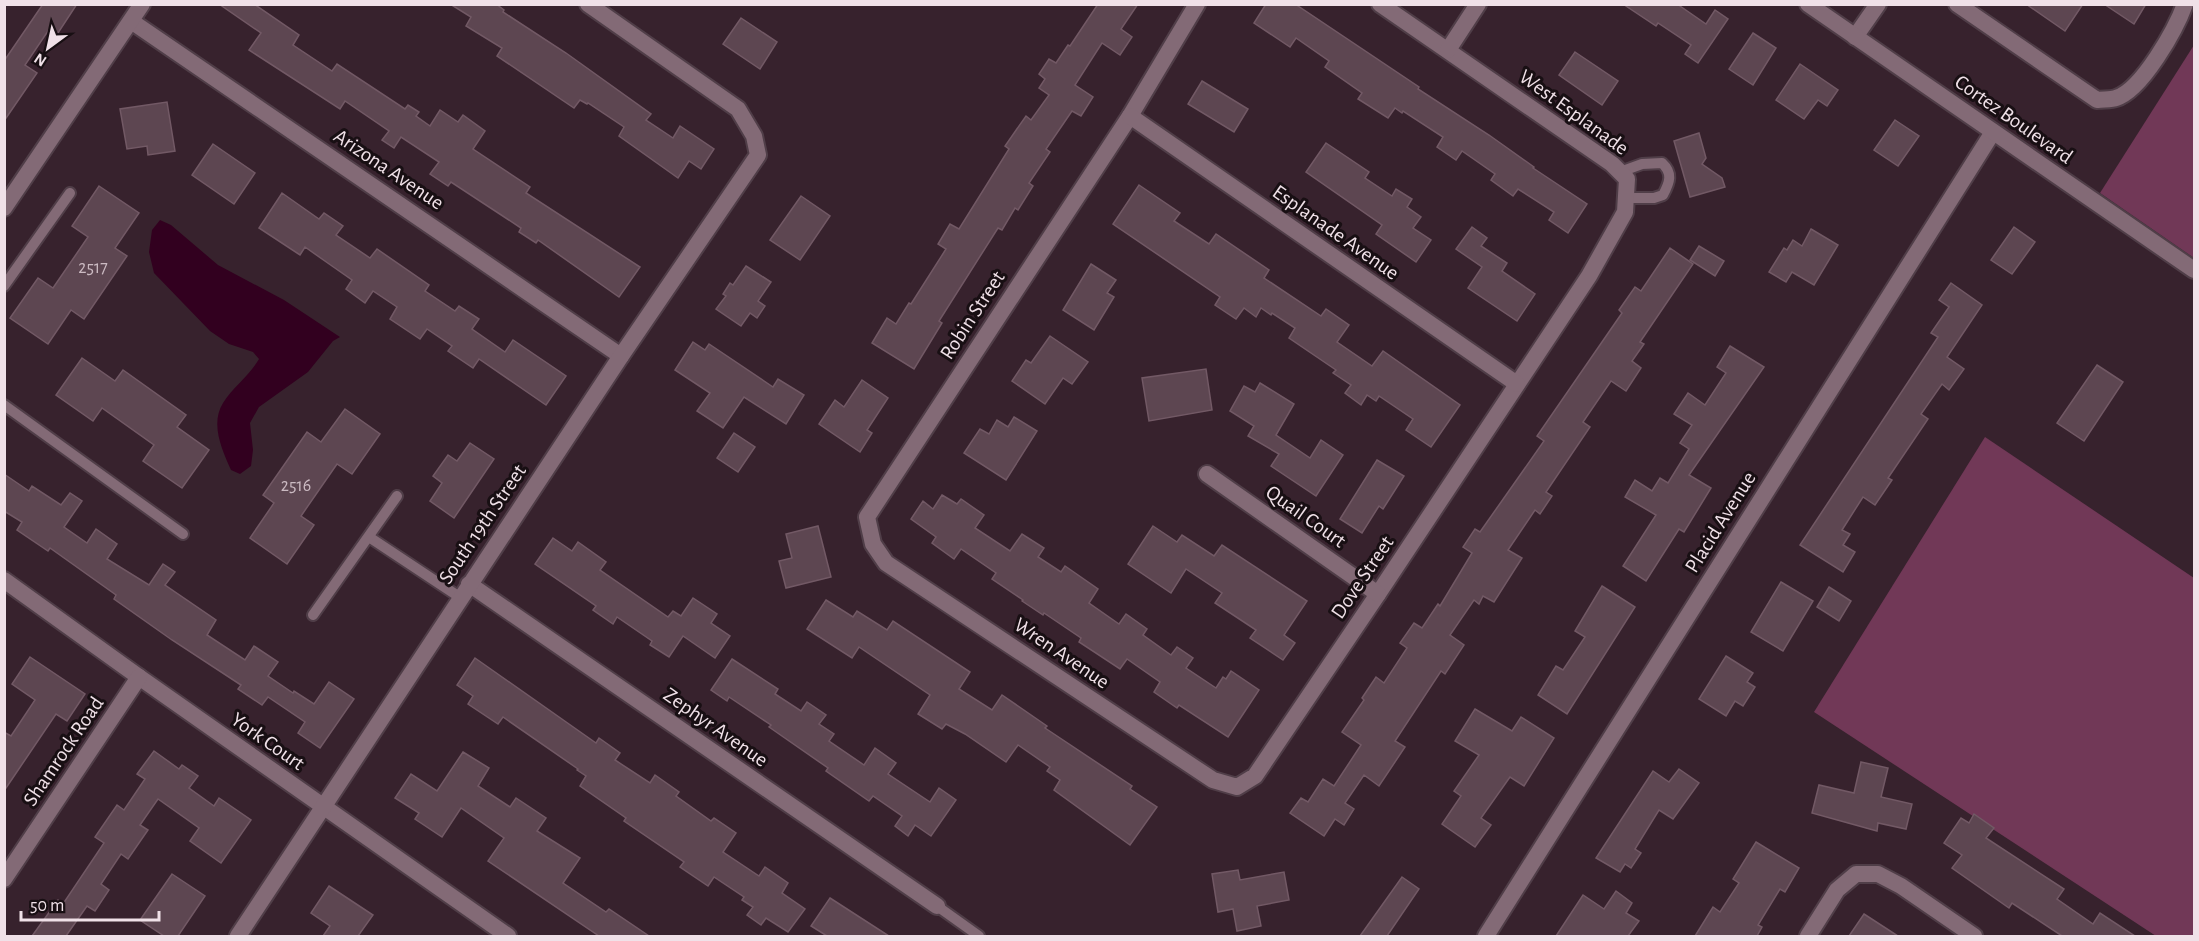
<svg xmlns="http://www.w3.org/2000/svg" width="2199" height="941" font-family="'Alegreya Sans',sans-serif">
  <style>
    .forest { fill: #713857 }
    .water { fill: #32001f }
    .building { fill: #5d4651; stroke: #725965; stroke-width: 1.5 }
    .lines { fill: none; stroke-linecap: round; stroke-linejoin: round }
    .service-casing { stroke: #503e48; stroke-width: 14 }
    .minor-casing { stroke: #503e48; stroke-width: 20 }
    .tertiary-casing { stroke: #503e48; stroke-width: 20 }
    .service { stroke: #836a76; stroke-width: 10 }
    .minor { stroke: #836a76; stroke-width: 16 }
    .tertiary { stroke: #836a76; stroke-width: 16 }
    .labels { text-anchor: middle; stroke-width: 6; stroke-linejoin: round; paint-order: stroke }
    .number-label { font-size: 18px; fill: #cbbac2 }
    .street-label { font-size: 21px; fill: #f0e1e8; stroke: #180f13 }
  </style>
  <rect width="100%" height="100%" fill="#37222d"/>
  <g class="forest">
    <polygon points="2194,45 2194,258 2100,193"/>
    <polygon points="1985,437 2194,578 2194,936 2156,936 1814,712"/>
  </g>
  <path class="water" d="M160 220 171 225 218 265 284 300 340 337 333 341 308 372 259 407 250 423 253 450 251 466 240 474 231 470C222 450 210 424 223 403 233 387 249 376 259 359L253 352 229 344 210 331 154 273 149 252 152 230Z"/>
  <g class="building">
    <polygon points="43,4 77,4 58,33 50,28 25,65 37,73 4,121 4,61"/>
    <polygon points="219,4 254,4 299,35 293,45 332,71 337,64 405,109 408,105 419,112 416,116 430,126 440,110 458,122 463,115 485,131 473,149 530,187 526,193 640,267 619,297 538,240 536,243 519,232 521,228 451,182 448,186 430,174 439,162 401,137 394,148 382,140 389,131 345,101 340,109 249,50 261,33"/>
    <polygon points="450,4 496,4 504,10 503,12 566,53 651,114 646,120 673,138 680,126 714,149 701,169 689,161 678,178 619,136 624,127 588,103 587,104 580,100 574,108 497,56 502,48 466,26 471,17"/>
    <polygon points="1098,4 1138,4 1121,29 1132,37 1120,55 1102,43 1075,85 1093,97 1081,116 1072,111 1046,149 1050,152 1029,183 1033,186 1018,210 1015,208 1002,230 998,228 939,321 942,323 914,369 872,343 887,318 896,324 909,303 911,304 946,249 938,244 950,224 959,229 1009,149 1005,146 1026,116 1031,120 1049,95 1039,88 1045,79 1039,74 1049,59 1056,63 1068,45 1070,46"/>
    <polygon points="1266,4 1295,4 1419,87 1418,89 1489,135 1534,167 1533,168 1587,204 1568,233 1549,220 1554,212 1518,189 1513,196 1491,180 1495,174 1462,151 1456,160 1437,147 1443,137 1403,111 1402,113 1395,108 1388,118 1358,99 1362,93 1325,67 1329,61 1296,38 1290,47 1254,23"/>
    <polygon points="1623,4 1677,4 1706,24 1715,10 1728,19 1698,63 1685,54 1691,45 1658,23 1656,26"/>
    <polygon points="2026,4 2083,4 2065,31"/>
    <polygon points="2104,4 2146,4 2134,24"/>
    <polygon points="741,18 777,42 760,69 723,44"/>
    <polygon points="1753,33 1776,48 1753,85 1729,69"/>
    <polygon points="1575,52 1618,81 1602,105 1559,75"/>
    <polygon points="1800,64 1838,90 1827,106 1818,100 1804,119 1776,100"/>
    <polygon points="1202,81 1248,109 1234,132 1188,104"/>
    <polygon points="167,102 175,151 148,155 147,146 127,149 120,109"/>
    <polygon points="1895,120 1919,136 1898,166 1874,150"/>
    <polygon points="1699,133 1706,158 1702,164 1722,178 1725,187 1690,197 1674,141"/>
    <polygon points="1326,143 1369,172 1365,178 1392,196 1396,189 1412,199 1407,207 1421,217 1413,228 1431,240 1416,262 1376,234 1382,225 1306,172"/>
    <polygon points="213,144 255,173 234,204 192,175"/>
    <polygon points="1139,185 1180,213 1174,221 1209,244 1216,234 1269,270 1264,278 1321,316 1326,309 1349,325 1337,342 1372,366 1383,351 1460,405 1431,447 1406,430 1413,419 1379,396 1376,401 1367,395 1361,405 1345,393 1351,385 1333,373 1336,370 1289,338 1295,328 1272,313 1271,315 1261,308 1256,317 1244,308 1236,319 1215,305 1220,297 1113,224"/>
    <polygon points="99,186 139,213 115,248 127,256 84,319 71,310 48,344 10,318 38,278 53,288 88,237 72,226"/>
    <polygon points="282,193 319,219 324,213 343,226 336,235 370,258 377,249 429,285 425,291 455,311 459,306 479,319 472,329 505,352 513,340 566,376 546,405 479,359 473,368 448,351 452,346 427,329 420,339 390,319 397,307 373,291 365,303 346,289 352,280 332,266 305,247 300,255 259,228"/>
    <polygon points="801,196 830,216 800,260 770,240"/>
    <polygon points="1472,227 1487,238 1481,246 1507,263 1502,271 1535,294 1517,321 1468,288 1482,267 1456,249"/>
    <polygon points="2014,227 2035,242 2012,274 1991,260"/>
    <polygon points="1811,229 1838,245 1814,285 1792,272 1786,282 1769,272 1784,248 1787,250 1793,240 1802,246"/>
    <polygon points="1699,246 1724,261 1715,276 1690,260"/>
    <polygon points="1670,248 1693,264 1640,342 1644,344 1632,361 1641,368 1626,391 1611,381 1583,422 1590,427 1546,492 1552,496 1540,514 1535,510 1508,550 1522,558 1494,602 1483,596 1479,604 1474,600 1450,635 1464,645 1445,674 1441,671 1395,741 1405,747 1379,786 1364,775 1345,803 1354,809 1344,825 1335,819 1324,836 1290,813 1301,798 1308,802 1323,779 1334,786 1361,745 1342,732 1364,700 1362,698 1376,677 1384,683 1407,648 1400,643 1414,623 1422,628 1438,604 1440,606 1472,553 1463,547 1475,529 1480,532 1544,441 1537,436 1622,313 1619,310 1635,287 1641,291"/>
    <polygon points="1091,264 1116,280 1107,293 1114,297 1094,330 1063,310"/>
    <polygon points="746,266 771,282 758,301 765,306 757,318 750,313 741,326 716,309 726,296 723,294 730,283 733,285"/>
    <polygon points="1951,283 1982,305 1947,357 1964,369 1949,390 1942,384 1921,414 1928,419 1888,478 1892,480 1875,505 1863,497 1842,530 1850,534 1843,545 1855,552 1843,572 1800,545 1938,337 1931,333 1949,307 1939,300"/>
    <polygon points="1050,336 1088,362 1072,384 1063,378 1045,404 1012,381 1026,360 1031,363"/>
    <polygon points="693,342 705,350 709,344 773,387 778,379 804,395 786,424 744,397 723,428 697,411 710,393 675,370"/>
    <polygon points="1730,346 1764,367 1689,475 1711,488 1684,532 1679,529 1646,581 1623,566 1656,515 1625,497 1635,480 1652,491 1660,478 1668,483 1689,449 1680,443 1692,425 1674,414 1688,393 1705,405 1726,373 1717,367"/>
    <polygon points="82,358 115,381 123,370 186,415 177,427 209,450 182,488 143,461 154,445 102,408 93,421 56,395"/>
    <polygon points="2097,365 2123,382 2084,441 2057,423"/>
    <polygon points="1206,369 1212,410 1149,421 1142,378"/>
    <polygon points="862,380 888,398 867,430 872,433 860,452 819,424 835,400 844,407"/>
    <polygon points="1260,383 1294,404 1276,435 1310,458 1321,440 1343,455 1316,496 1271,466 1279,454 1248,436 1254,426 1230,411 1244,386 1255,392"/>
    <polygon points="345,409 380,434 352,474 337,464 301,516 314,525 287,564 250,538 274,503 263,495 307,432 321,442"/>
    <polygon points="1014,417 1037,431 1006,480 964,453 980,429 989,434 997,420 1008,427"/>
    <polygon points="734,433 755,447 738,472 717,458"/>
    <polygon points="470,443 494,459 454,518 430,501 442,483 433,476 448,455 457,461"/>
    <polygon points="1377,460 1404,476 1383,509 1379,506 1362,533 1340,519"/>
    <polygon points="4,474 29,491 32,486 61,505 70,493 82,501 64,527 87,543 96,529 117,544 107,559 149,585 163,564 175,572 165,585 216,620 207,635 245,660 254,646 278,662 268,676 293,693 294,691 314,704 329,682 354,699 320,748 298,733 305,722 268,697 262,705 238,689 241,685 172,640 114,599 116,595 50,548 48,551 17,530 22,522 4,511"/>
    <polygon points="942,495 957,504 961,499 984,515 975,528 1010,551 1022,534 1044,548 1038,557 1061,572 1065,566 1098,589 1089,603 1119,624 1126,614 1147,629 1143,635 1171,655 1177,647 1193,658 1186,668 1216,688 1223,677 1226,679 1231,671 1259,690 1228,737 1179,705 1177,708 1154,692 1160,682 1127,659 1120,669 1079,642 1081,638 1044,613 1043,615 1022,601 1023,600 992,579 996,573 961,549 954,559 932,543 936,537 911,519 923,501 933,509"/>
    <polygon points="818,526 831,577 786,588 779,561 792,558 786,534"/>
    <polygon points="1153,526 1177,542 1182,535 1214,556 1222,545 1307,601 1284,635 1295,643 1283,660 1250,638 1256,630 1215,603 1222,593 1186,569 1171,593 1128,564"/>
    <polygon points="553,538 572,551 578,542 606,562 600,570 668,617 673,611 681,616 693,598 717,614 711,623 730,636 715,658 683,636 669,657 650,645 652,641 617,617 613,624 593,610 596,606 535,564"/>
    <polygon points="1781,582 1813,601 1783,651 1751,632"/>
    <polygon points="1602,586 1635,607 1567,714 1538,695 1556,666 1563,670 1585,637 1575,631"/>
    <polygon points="1829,587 1851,601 1839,621 1817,607"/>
    <polygon points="826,600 853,617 857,611 887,630 893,621 970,672 959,689 992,710 1002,695 1047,726 1045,728 1132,786 1130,789 1157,807 1130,845 1054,790 1060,780 1047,771 1050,767 1018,745 1006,762 965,734 946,724 942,729 918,714 930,695 859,647 852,658 807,629"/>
    <polygon points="1726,656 1753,673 1747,682 1755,687 1743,706 1735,701 1726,716 1699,699"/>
    <polygon points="30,657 85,694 67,721 56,714 4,791 4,732 11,736 35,700 12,684"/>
    <polygon points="475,658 596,743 599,738 620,753 615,760 650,783 655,775 679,792 676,796 711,821 714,818 736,833 723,852 759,876 765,867 788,883 782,893 805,909 788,932 766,918 761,925 747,915 753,907 742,900 744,897 714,877 708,886 680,867 684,862 624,821 626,818 580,786 586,776 577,770 578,769 503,717 498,724 468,704 473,696 457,685"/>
    <polygon points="732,659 778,689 775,694 801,711 807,702 826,715 819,724 834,734 829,741 864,765 875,748 896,763 888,774 930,802 939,788 956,800 931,836 915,825 908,836 895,826 902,816 873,796 869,801 826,771 828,768 769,727 771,725 729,697 727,701 711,690"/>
    <polygon points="1475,709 1512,731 1521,717 1554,738 1524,786 1510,777 1481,818 1491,825 1475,847 1442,824 1461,796 1454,791 1479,755 1455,741"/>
    <polygon points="154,751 179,769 182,765 198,776 189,788 214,806 219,798 251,820 221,863 190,841 199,828 158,799 140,825 148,830 128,859 121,854 101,884 109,890 95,911 87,906 66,936 32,936 58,900 63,904 104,843 95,837 117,805 124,810 145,779 137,774"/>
    <polygon points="463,752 489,768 478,786 510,807 516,798 546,818 537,831 580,858 563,883 606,912 609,909 649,936 599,936 488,861 504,838 461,808 442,837 415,819 419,813 395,798 411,774 437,791"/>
    <polygon points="1861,762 1888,768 1881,797 1912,804 1906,829 1878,823 1877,831 1812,813 1819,785 1854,793"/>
    <polygon points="1679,769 1699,783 1673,819 1659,810 1635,849 1641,853 1631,868 1625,864 1620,872 1596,858 1653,771 1669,782"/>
    <polygon points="1974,814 1994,828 1986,838 2064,889 2057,899 2093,924 2100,913 2135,936 2062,936 2012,903 2009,908 1952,868 1962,855 1944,843 1961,818 1969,823"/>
    <polygon points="1756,842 1799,868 1785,892 1780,889 1758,925 1762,927 1757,936 1695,936 1713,907 1720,912 1739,883 1733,879"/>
    <polygon points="1238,870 1240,880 1284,872 1289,900 1257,906 1261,926 1237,931 1233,909 1218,912 1212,874"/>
    <polygon points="172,874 205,896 178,936 164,936 140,920"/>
    <polygon points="1402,877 1419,889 1387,936 1360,936"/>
    <polygon points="329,886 373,915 358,936 323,936 330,926 311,913"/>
    <polygon points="1616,891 1632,903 1626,913 1639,921 1628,936 1556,936 1583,895 1604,909"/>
    <polygon points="830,898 889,936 827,936 811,926"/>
    <polygon points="1864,914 1898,936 1849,936"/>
  </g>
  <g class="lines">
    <defs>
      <g id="service">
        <path d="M1620 172 1642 164 1662 163C1673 173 1670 182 1663 195L1654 198H1626"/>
        <polyline points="4,286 70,193"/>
        <polyline points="4,405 183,534"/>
        <polyline points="369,537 461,598"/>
        <polyline points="313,615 397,496"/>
        <polyline points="937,906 979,936"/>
      </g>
      <g id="minor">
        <polyline points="1197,4 1130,116 867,517 873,544 886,563 1213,780 1237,787 1255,776 1378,594 1589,276 1625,212 1627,179 1612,164 1380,4"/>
        <path d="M1957 4 2097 100C2103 99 2111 100 2116 98 2142 90 2176 29 2185 4"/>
        <polyline points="131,21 621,356"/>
        <polyline points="1855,37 1878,4"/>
        <polyline points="1448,50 1478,4"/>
        <polyline points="1130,116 1517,384"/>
        <polyline points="4,208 142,4"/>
        <polyline points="1207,474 1378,594"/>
        <polyline points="4,580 139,677 508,936"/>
        <polyline points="469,584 937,906"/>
        <polyline points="4,879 139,677"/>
        <polyline points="238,936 621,356 758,155 754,136 738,109 588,4"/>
        <polyline points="1486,936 1993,132"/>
        <polyline points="1808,936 1837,890 1856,874 1878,874 1901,886 1974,936"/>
      </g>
      <polyline id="tertiary" points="1808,4 2194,270"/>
    </defs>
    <use href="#service" class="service-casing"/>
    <use href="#minor" class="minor-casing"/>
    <use href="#tertiary" class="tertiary-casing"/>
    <use href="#service" class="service"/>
    <use href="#minor" class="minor"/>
    <use href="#tertiary" class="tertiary"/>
  </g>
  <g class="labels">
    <g class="number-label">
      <text x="93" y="273">2517</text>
      <text x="296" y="491">2516</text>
    </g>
    <g class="street-label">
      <text transform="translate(1574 112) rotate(36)" y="7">West Esplanade</text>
      <text transform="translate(2014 119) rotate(35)" y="7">Cortez Boulevard</text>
      <text transform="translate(389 169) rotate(34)" y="7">Arizona Avenue</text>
      <text transform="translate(1336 232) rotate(35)" y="7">Esplanade Avenue</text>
      <text transform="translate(972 315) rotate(-57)" y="7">Robin Street</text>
      <text transform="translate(1306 516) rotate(35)" y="7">Quail Court</text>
      <text transform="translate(1720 522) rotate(-58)" y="7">Placid Avenue</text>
      <text transform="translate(482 524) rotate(-56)" y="7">South 19th Street</text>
      <text transform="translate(1362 577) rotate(-56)" y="7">Dove Street</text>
      <text transform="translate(1062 653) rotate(34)" y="7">Wren Avenue</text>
      <text transform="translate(716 727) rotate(35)" y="7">Zephyr Avenue</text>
      <text transform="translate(268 741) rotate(35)" y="7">York Court</text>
      <text transform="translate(63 751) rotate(-56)" y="7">Shamrock Road</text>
    </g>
  </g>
  <rect width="2199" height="941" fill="none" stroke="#f0e1e8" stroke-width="12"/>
  <g transform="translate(48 48) rotate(213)" stroke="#180f13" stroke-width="4.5" paint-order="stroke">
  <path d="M0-4.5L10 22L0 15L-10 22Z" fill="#f0e1e8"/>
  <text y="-9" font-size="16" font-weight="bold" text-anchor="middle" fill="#f0e1e8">N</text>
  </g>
  <path d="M21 911v9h138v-9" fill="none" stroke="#f0e1e8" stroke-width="3"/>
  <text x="30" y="911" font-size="18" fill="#f0e1e8" stroke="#180f13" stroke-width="4.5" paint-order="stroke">50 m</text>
</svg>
